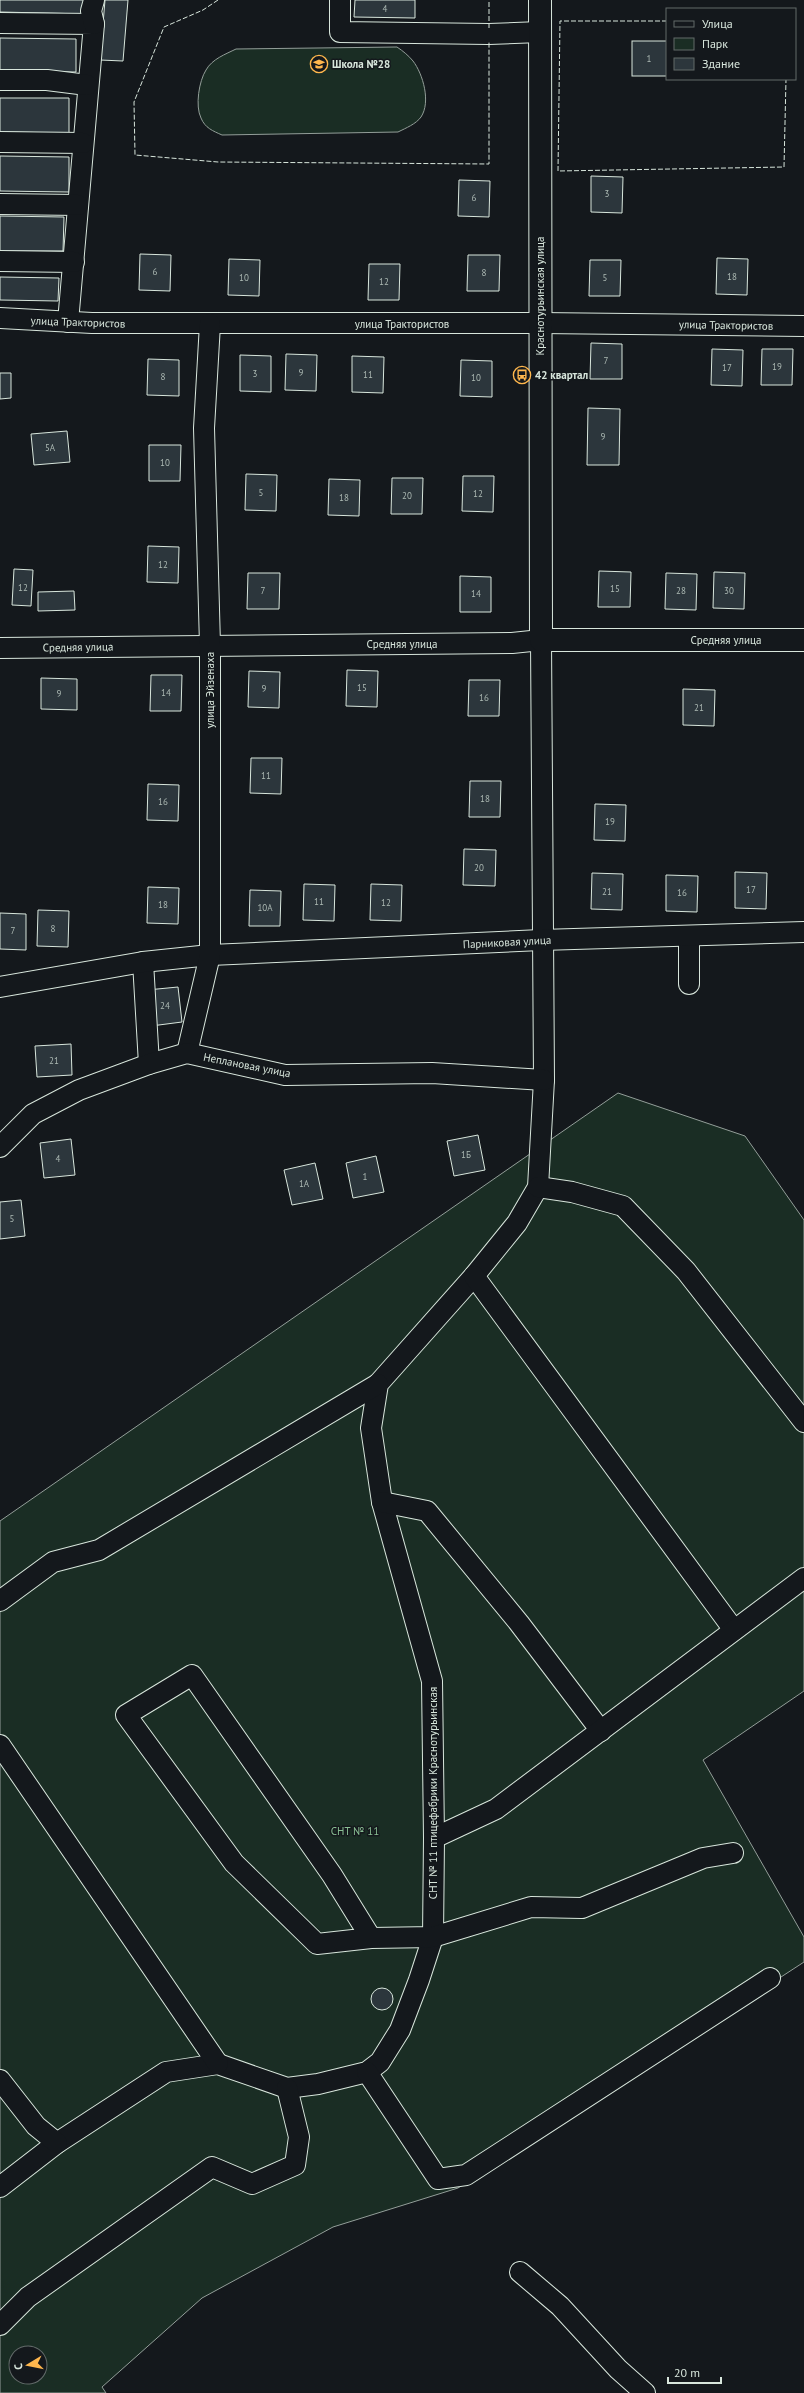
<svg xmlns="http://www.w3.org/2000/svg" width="804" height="2393" font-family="'PT Sans',sans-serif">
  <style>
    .green { fill: #1a2d24; stroke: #939e99; fill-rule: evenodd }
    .building { fill: #2c363c; stroke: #d8e6dc }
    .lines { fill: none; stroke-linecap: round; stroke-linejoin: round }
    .minor-casing { stroke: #d8e6dc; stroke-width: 22 }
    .major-casing { stroke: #d8e6dc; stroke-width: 24 }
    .minor { stroke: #14181c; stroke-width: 20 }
    .major { stroke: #14181c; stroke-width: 22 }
    .fence { stroke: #d8e6dc; stroke-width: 1; stroke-dasharray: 5 2; stroke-linecap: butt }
    .labels { text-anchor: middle; stroke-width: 3; stroke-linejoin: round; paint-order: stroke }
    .number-label { font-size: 9px; fill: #adbab4 }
    .poi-label { font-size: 11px; font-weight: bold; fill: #d8e6dc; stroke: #14181c; text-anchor: start }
    .street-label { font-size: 11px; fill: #d8e6dc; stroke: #14181c }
    .park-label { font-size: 11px; fill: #8ac095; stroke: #14181c }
  </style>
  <rect width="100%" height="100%" fill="#14181c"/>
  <g class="green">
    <path d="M397 47C403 51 409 56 413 61 423 74 431 102 421 117 416 124 406 128 398 132L222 135C213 131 205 128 201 118 195 106 199 81 206 70 212 59 226 54 236 49Z"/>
    <path d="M618 1093 745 1136 804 1220V1691L703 1760 804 1937V1962L458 2188 333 2227 202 2298 102 2387 106 2393H0V1521ZM16 2353H40V2377H16Z"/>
  </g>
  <g class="building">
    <polygon points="0,0 87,0 87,14 0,12"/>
    <polygon points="105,0 128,0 123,61 100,60"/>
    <polygon points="355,0 415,0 415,18 354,17"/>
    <polygon points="0,38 76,39 76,72 0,71"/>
    <rect x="632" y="41" width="35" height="35"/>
    <polygon points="0,98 69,98 69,133 0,132"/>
    <polygon points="0,156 69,157 69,192 0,191"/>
    <polygon points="591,176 623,177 622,213 591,212"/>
    <polygon points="459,180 490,181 489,217 458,216"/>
    <polygon points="0,216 64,217 63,251 0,251"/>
    <polygon points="140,254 171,255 170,291 139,290"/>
    <polygon points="468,255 500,255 499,291 467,291"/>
    <polygon points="717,258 748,259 747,295 716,294"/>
    <polygon points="229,259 260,260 259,296 228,295"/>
    <polygon points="590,260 621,260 620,296 589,296"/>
    <polygon points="369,264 400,264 399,300 368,300"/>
    <polygon points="0,277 59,278 58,301 0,300"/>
    <polygon points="591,343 622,344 622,379 590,379"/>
    <polygon points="712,349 743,350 742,386 711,385"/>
    <polygon points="762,349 793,349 792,385 761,385"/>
    <polygon points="286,354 317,355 316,391 285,390"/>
    <polygon points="240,355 271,356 271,392 240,391"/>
    <polygon points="352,356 384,357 383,393 352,392"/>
    <polygon points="148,359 179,360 179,396 147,395"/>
    <polygon points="461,360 492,361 492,397 460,396"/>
    <polygon points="0,373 11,373 11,398 0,399"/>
    <polygon points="588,408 620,409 619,465 587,465"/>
    <polygon points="67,431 70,462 34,465 31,434"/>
    <polygon points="149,445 181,445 180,481 149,481"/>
    <polygon points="246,474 277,475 276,511 245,510"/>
    <polygon points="463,476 494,476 493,512 462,511"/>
    <polygon points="392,478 423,478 422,514 391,514"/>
    <polygon points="329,479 360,480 359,516 328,515"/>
    <polygon points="148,546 179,547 178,583 147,582"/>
    <polygon points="14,569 33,570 31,606 12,605"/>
    <polygon points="599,571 631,572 630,607 598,607"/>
    <polygon points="714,572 745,573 744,609 713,608"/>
    <polygon points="248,573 280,573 279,609 247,609"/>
    <polygon points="666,573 697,574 696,610 665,609"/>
    <polygon points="460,576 491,577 491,612 460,612"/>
    <polygon points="74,591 75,610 38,611 38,592"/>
    <polygon points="347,670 378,671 377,707 346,706"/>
    <polygon points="249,671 280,672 279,708 248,707"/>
    <polygon points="151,675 182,675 181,711 150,711"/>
    <polygon points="41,678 77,679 77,710 41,709"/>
    <polygon points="469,680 500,680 499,716 468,716"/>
    <polygon points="683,689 715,690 714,726 683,725"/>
    <polygon points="251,758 282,758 281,794 250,793"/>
    <polygon points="470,781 501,781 500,817 469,817"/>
    <polygon points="148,784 179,785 178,821 147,820"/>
    <polygon points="595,804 626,805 625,841 594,840"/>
    <polygon points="464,849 496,850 495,886 463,885"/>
    <polygon points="735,872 767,873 766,909 735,908"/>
    <polygon points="592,873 623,874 622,910 591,909"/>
    <polygon points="666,875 698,876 697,912 666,911"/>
    <polygon points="304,884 335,885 334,921 303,920"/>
    <polygon points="371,884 402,885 401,921 370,920"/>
    <polygon points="148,887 179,888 178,924 147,923"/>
    <polygon points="250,890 281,891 280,926 249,926"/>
    <polygon points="38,910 69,911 68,947 37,946"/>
    <polygon points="0,913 26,914 26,950 0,949"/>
    <polygon points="178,987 182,1022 151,1026 147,990"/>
    <polygon points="71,1044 72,1075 37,1077 35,1046"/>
    <polygon points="478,1135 485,1170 454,1176 447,1141"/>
    <polygon points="71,1139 75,1175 44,1178 40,1143"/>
    <polygon points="376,1156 384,1192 353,1198 346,1163"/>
    <polygon points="315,1163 323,1199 292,1205 284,1170"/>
    <polygon points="21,1200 25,1236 0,1239 0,1202"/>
    <circle cx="382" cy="1999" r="11"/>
  </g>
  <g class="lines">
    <defs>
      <g id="minor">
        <polyline points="340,0 340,32 489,34 540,32"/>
        <polyline points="0,23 94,24 68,322"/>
        <polyline points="94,24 91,11 94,0"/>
        <polyline points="0,80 47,80 87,85"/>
        <polyline points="0,142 83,143"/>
        <polyline points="0,204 78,205"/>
        <polyline points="0,261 74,262"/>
        <polyline points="0,318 92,323 540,323 804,326"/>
        <polyline points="0,648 512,643 541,640 544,1080 538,1187 517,1223 474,1276 378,1384 371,1428 382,1502 432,1681 434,1838 433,1937 419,1980 400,2030 380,2062 367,2072 318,2084 287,2088 218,2064 166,2072 57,2143 0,2187"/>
        <polyline points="689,936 689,984"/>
        <polyline points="143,962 149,1064"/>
        <polyline points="0,987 143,962 210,955 541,940 804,932"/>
        <polyline points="187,1053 210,955 210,645 204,428 210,324"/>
        <polyline points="0,1147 33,1114 79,1090 149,1064 187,1053 285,1075 432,1073 544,1080"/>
        <polyline points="538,1187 572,1192 623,1206 686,1271 804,1422"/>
        <polyline points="474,1276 734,1630"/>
        <polyline points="382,1502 427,1511 519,1623 601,1731"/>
        <polyline points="0,1601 53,1562 99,1550 378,1384"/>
        <polyline points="0,1745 218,2064"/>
        <polyline points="434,1838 496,1809 804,1578"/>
        <polyline points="371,1938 317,1944 234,1863 126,1715 192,1675 332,1875 371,1938 433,1937 531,1907 582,1908 703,1858 733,1853"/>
        <polyline points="367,2072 438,2179 466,2175 770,1978"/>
        <polyline points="0,2080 36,2126 57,2143"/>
        <polyline points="520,2272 560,2306 618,2369 645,2393"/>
        <polyline points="0,2325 28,2297 212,2167 252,2184 295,2165 299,2137 287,2088"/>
      </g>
      <polyline id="major" points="540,0 541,640 804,640"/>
    </defs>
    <use href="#minor" class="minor-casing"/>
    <use href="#major" class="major-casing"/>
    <use href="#minor" class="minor"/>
    <use href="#major" class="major"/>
    <g class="fence">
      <polyline points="218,0 203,10 164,27 134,102 135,155 218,162 489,164 489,42"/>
      <polyline points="667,21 560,21 558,171 784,167 786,79"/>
      <polyline points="489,28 489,0"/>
    </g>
  </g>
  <defs>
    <symbol id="school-ring" viewBox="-11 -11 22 22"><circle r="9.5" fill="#14181c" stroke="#ffb74d" stroke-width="1.5"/><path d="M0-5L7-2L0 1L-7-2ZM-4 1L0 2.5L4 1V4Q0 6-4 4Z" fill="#ffb74d"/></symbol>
    <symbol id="bus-ring" viewBox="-11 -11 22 22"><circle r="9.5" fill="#14181c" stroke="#ffb74d" stroke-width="1.5"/><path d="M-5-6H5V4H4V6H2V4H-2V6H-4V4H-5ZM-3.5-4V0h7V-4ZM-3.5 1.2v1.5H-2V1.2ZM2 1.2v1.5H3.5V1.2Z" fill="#ffb74d"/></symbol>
  </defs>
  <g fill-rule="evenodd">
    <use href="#school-ring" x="309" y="54" width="20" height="20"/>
    <use href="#bus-ring" x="512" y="365" width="20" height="20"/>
  </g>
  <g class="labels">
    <g class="number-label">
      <text x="385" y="12">4</text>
      <text x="649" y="62">1</text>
      <text x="607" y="197">3</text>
      <text x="474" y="201">6</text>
      <text x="155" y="275">6</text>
      <text x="484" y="276">8</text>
      <text x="732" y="280">18</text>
      <text x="244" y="281">10</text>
      <text x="605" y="281">5</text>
      <text x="384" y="285">12</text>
      <text x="606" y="364">7</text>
      <text x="777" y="370">19</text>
      <text x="727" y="371">17</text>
      <text x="301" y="376">9</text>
      <text x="255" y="377">3</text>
      <text x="368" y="378">11</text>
      <text x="163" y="380">8</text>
      <text x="476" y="381">10</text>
      <text x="603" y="440">9</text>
      <text x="50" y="451">5А</text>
      <text x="165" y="466">10</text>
      <text x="261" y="496">5</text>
      <text x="478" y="497">12</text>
      <text x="407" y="499">20</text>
      <text x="344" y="501">18</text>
      <text x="163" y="568">12</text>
      <text x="23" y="591">12</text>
      <text x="615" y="592">15</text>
      <text x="263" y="594">7</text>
      <text x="681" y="594">28</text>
      <text x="729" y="594">30</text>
      <text x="476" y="597">14</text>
      <text x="362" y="691">15</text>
      <text x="264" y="692">9</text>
      <text x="166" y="696">14</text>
      <text x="59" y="697">9</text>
      <text x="484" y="701">16</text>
      <text x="699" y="711">21</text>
      <text x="266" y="779">11</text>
      <text x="485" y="802">18</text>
      <text x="163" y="805">16</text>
      <text x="610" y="825">19</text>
      <text x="479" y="871">20</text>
      <text x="751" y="893">17</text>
      <text x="607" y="895">21</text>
      <text x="682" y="896">16</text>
      <text x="319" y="905">11</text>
      <text x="386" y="906">12</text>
      <text x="163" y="908">18</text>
      <text x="265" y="911">10А</text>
      <text x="53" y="932">8</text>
      <text x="13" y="934">7</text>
      <text x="165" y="1009">24</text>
      <text x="54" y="1064">21</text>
      <text x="466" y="1158">1Б</text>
      <text x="58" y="1162">4</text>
      <text x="365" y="1180">1</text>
      <text x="304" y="1187">1А</text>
      <text x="12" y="1222">5</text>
    </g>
    <g class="poi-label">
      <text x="332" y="68">Школа №28</text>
      <text x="535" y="379">42 квартал</text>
    </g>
    <g class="street-label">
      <text transform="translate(540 296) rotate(-90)" y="4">Краснотурьинская улица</text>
      <text transform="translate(78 322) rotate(2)" y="4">улица Трактористов</text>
      <text x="402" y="328">улица Трактористов</text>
      <text transform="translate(726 325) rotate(1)" y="4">улица Трактористов</text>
      <text x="726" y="644">Средняя улица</text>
      <text x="402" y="648">Средняя улица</text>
      <text transform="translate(78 647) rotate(-1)" y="4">Средняя улица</text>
      <text transform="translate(210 690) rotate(-90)" y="4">улица Эйзенаха</text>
      <text transform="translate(507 942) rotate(-3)" y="4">Парниковая улица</text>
      <text transform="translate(247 1065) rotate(11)" y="4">Неплановая улица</text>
      <text transform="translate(433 1793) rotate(-90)" y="4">СНТ № 11 птицефабрики Краснотурьинская</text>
    </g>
    <g class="park-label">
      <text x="355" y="1835">СНТ № 11</text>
    </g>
  </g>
  <rect x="666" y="8" width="130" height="72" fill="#14181c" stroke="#626a69"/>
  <rect x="674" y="21" width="20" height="6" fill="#14181c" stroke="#626a69"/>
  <text x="702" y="28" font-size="12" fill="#d8e6dc">Улица</text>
  <rect x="674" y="38" width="20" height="12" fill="#1a2d24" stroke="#626a69"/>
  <text x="702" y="48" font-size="12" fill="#d8e6dc">Парк</text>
  <rect x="674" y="58" width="20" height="12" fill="#2c363c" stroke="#626a69"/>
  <text x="702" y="68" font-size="12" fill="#d8e6dc">Здание</text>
  <g transform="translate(28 2365) rotate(260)"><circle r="19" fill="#14181c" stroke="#626a69"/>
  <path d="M0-3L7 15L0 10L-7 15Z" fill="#ffb74d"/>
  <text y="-6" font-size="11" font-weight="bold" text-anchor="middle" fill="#d8e6dc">С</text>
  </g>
  <path d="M668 2377v6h53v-6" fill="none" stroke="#d8e6dc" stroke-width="2"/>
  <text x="674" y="2377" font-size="12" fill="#d8e6dc" stroke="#14181c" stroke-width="3" paint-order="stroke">20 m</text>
</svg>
